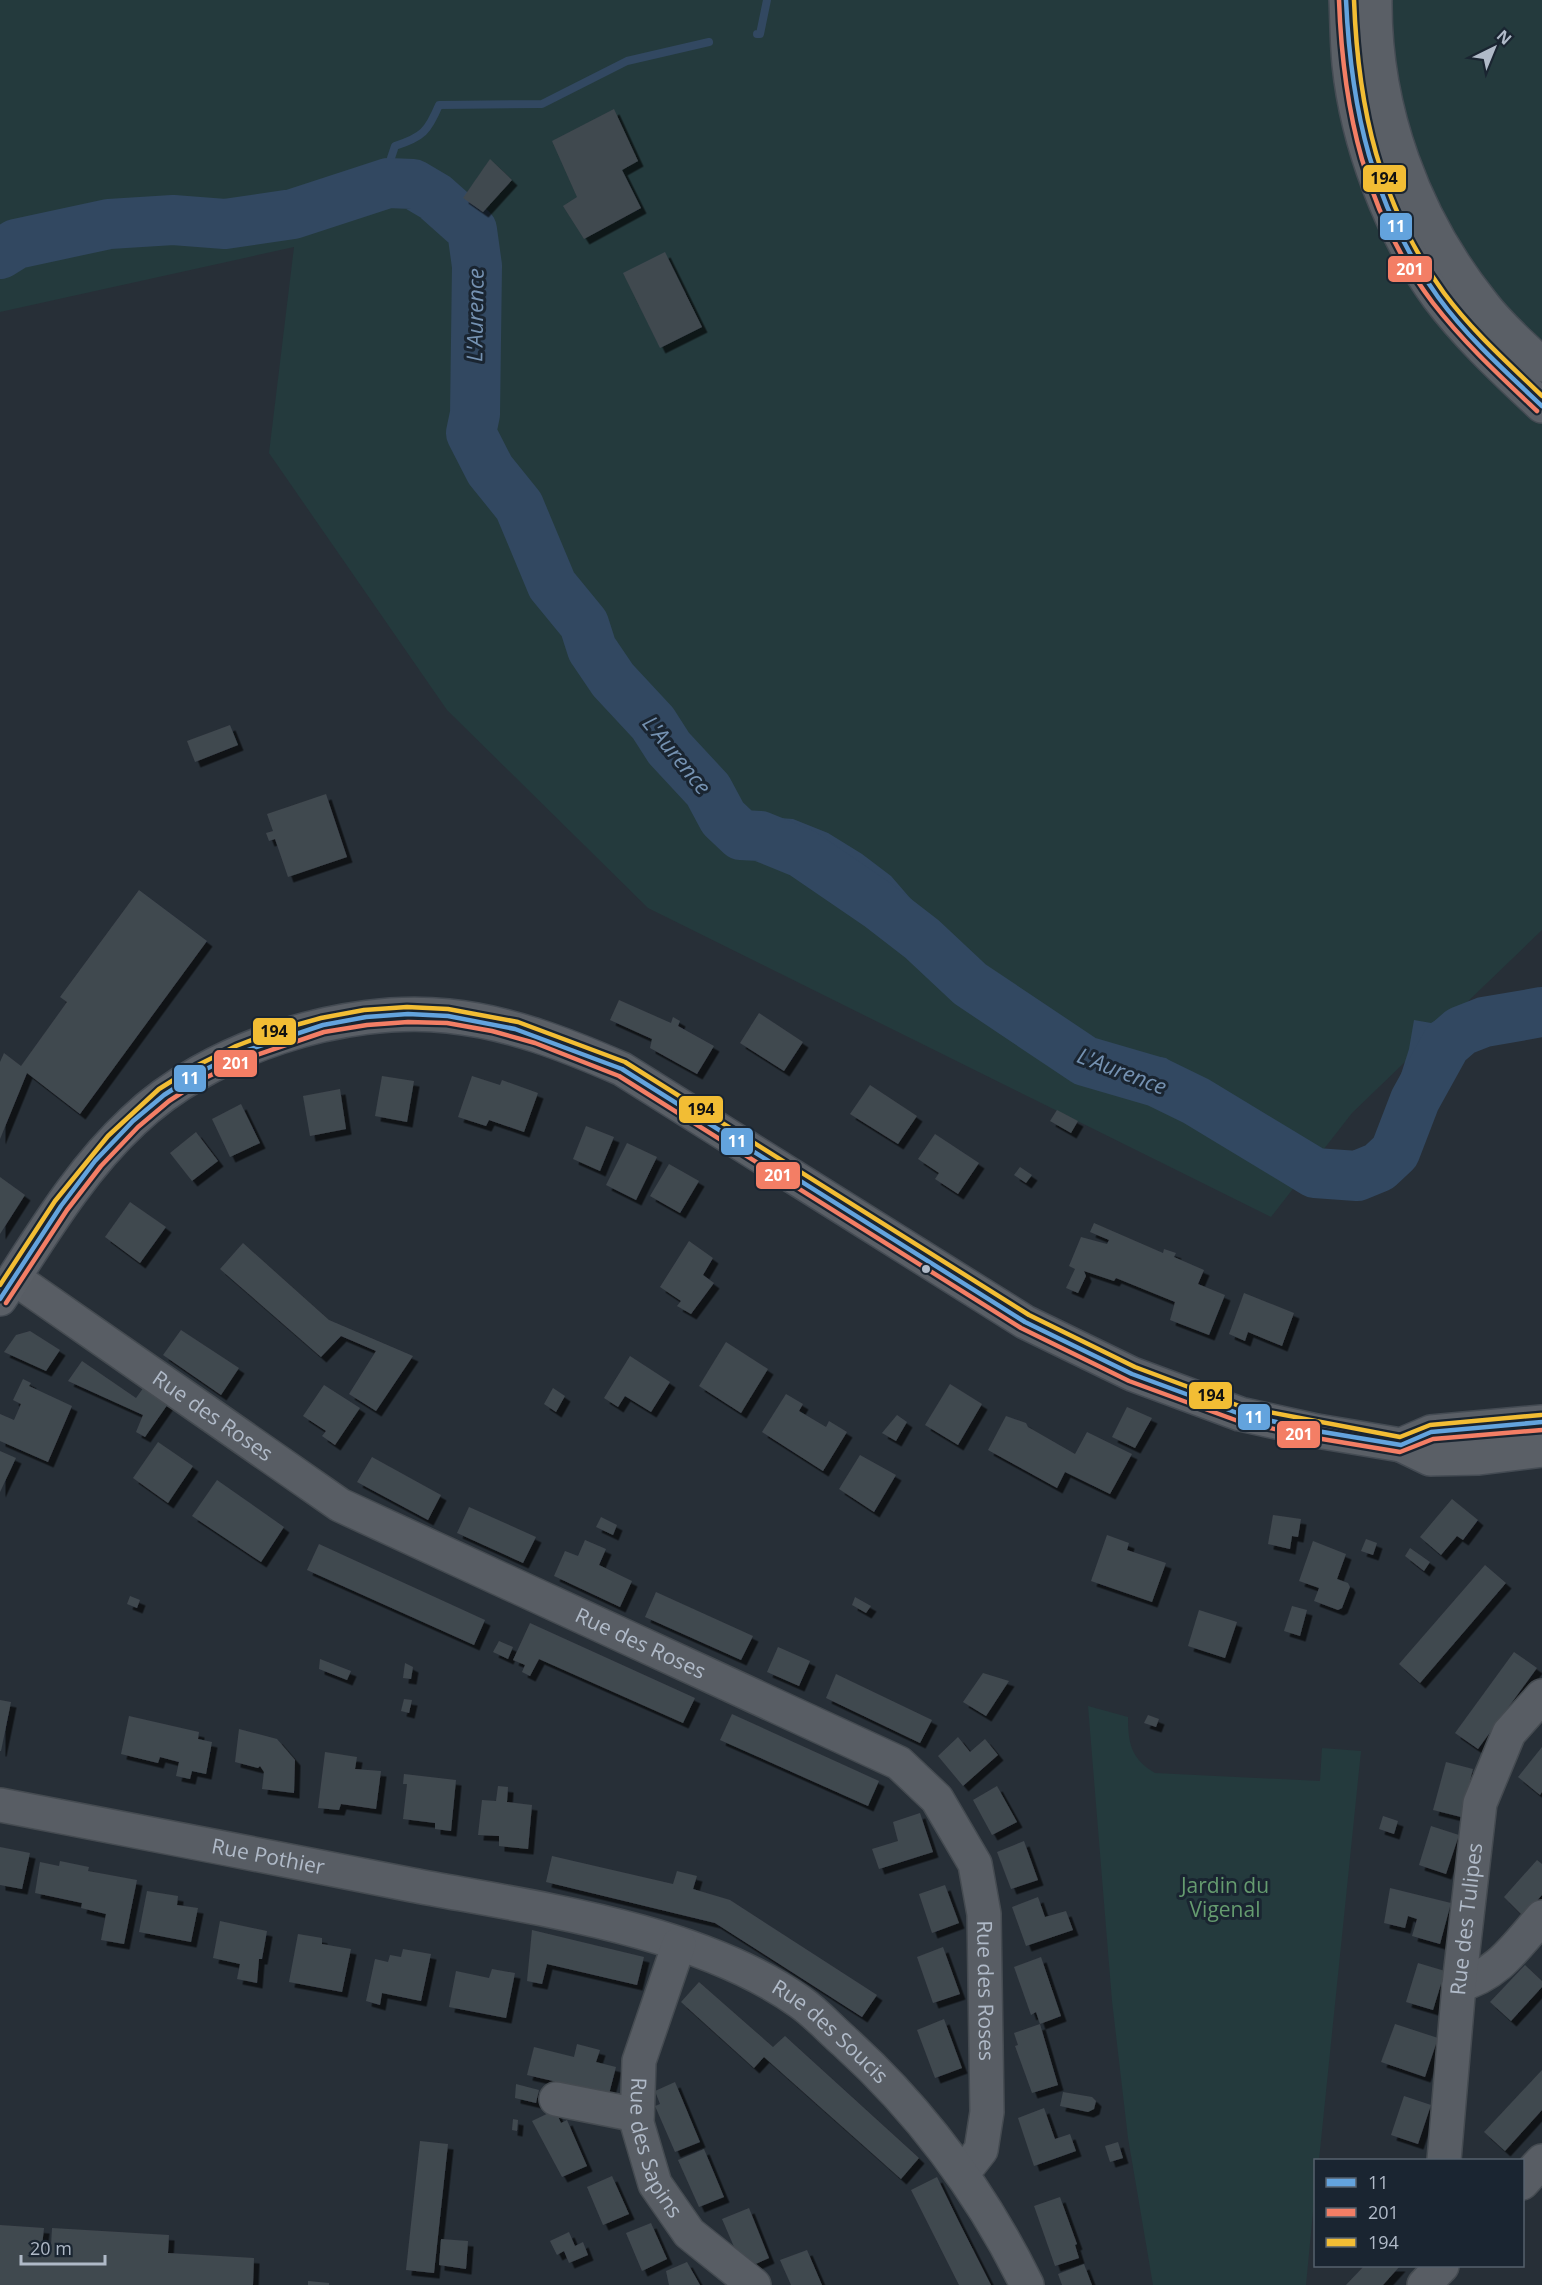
<svg xmlns="http://www.w3.org/2000/svg" width="1542" height="2285" font-family="'Open Sans',sans-serif">
  <style>
    .green { fill: #243a3d }
    .water { fill: #324861 }
    .lines { fill: none; stroke-linecap: round; stroke-linejoin: round }
    .stream { stroke: #324861; stroke-width: 8 }
    .river { stroke: #324861; stroke-width: 50 }
    .building { fill: #41484f; filter: url(#shadow) }
    .minor-casing { stroke: #454b51; stroke-width: 36 }
    .major-casing { stroke: #444b53; stroke-width: 36 }
    .minor { stroke: #585d64; stroke-width: 33 }
    .major { stroke: #5a5f66; stroke-width: 33 }
    .bus-1-casing { stroke: #1a2531; stroke-width: 9 }
    .bus-2-casing { stroke: #1a2531; stroke-width: 9 }
    .bus-3-casing { stroke: #1a2531; stroke-width: 9 }
    .bus-1 { stroke: #63a3dd; stroke-width: 4.5 }
    .bus-2 { stroke: #f37e65; stroke-width: 4.5 }
    .bus-3 { stroke: #f2bd34; stroke-width: 4.5 }
    .bus-dot { fill: #b0bac8; stroke: #1a2531; stroke-width: 2 }
    .labels { text-anchor: middle; stroke-width: 6; stroke-linejoin: round; paint-order: stroke }
    .street-label { font-size: 21px; fill: #b0bac8; stroke: #1a2531 }
    .park-label { font-size: 21px; fill: #659b6f; stroke: #1a2531 }
    .water-label { font-size: 22px; font-style: italic; fill: #7592b2; stroke: #1a2531 }
    .line-badge { stroke: #1a2531; stroke-width: 2 }
    .badge-label { font-size: 16px; text-anchor: middle; font-weight: bold; fill: #fff }
    .pale-badge-label { font-size: 16px; text-anchor: middle; font-weight: bold; fill: #111 }
  </style>
  <defs>
    <filter id="shadow"><feDropShadow dx="5.5" dy="5.5" stdDeviation="0" flood-color="#0009"/></filter>
  </defs>
  <rect width="100%" height="100%" fill="#272f37"/>
  <g class="green">
    <polygon points="0,0 1542,0 1542,930 1352,1113 1271,1217 648,908 447,710 269,453 294,247 0,312"/>
    <path d="M1088 1706 1128 1717C1128 1743 1131 1759 1155 1773L1320 1781 1322 1748 1361 1751 1319 2160H1316L1315 2191 1306 2285H1153L1128 2138 1112 2001Z"/>
  </g>
  <path class="water" d="M394 159C434 159 464 200 490 226L493 278 486 352 487 416 491 441 512 474 533 500 557 571 587 605 600 638 667 719 690 757 717 785 738 815 793 819 828 833 862 854 891 876 936 928 957 943 983 973H987L1074 1033 1106 1049 1166 1058 1217 1097 1320 1163H1349L1373 1152 1386 1141 1389 1112 1409 1049 1414 1020 1431 1023 1459 1008 1542 998V1012L1484 1022 1461 1031 1446 1044 1415 1100 1395 1152 1379 1167 1357 1176 1315 1173 1196 1101 1157 1082 1085 1061 970 984 922 939 878 905 802 853 760 836 741 835 723 818 708 790 669 748 653 723 613 680 592 649 584 624 552 585 519 506 490 470 471 433 475 414 477 266 472 230 435 197 414 184 388 183 293 214 225 224 173 220 109 224 16 244 0 241V238L28 228 115 208 155 206 170 201 227 211 253 204 265 206 279 198 307 192 311 196Z"/>
  <g class="lines">
    <g class="stream">
      <polyline points="757,34 760,34 767,0"/>
      <path d="M391 158 395 146C423 137 428 131 439 105L542 104 627 61 709 42"/>
    </g>
    <polyline class="river" points="0,254 16,244 109,224 173,220 225,224 293,214 388,183 413,184 435,197 472,230 477,266 475,414 471,433 490,470 519,506 552,585 584,624 592,649 613,680 653,723 669,748 708,790 723,818 741,835 760,836 802,853 878,905 922,939 970,984 1085,1061 1157,1082 1196,1101 1315,1173 1357,1176 1379,1167 1395,1152 1415,1100 1446,1044 1461,1031 1484,1022 1542,1012"/>
  </g>
  <g class="building">
    <polygon points="614,109 638,161 622,170 641,208 584,239 563,206 577,197 552,141"/>
    <polygon points="490,159 512,180 483,212 463,198"/>
    <polygon points="665,252 702,327 660,348 623,273"/>
    <polygon points="230,725 238,745 195,762 187,741"/>
    <polygon points="326,794 347,857 288,877 275,839 269,841 266,833 273,831 267,814"/>
    <polygon points="139,890 207,941 80,1114 27,1073 0,1139 0,1062 4,1053 21,1066 67,1002 60,997"/>
    <polygon points="619,1000 671,1023 673,1017 680,1021 678,1026 714,1046 697,1074 650,1048 652,1039 610,1020"/>
    <polygon points="759,1013 803,1042 784,1071 740,1043"/>
    <polygon points="382,1076 414,1081 407,1122 375,1116"/>
    <polygon points="472,1076 500,1085 502,1080 538,1093 524,1132 489,1120 486,1126 458,1117"/>
    <polygon points="870,1085 917,1116 898,1144 850,1114"/>
    <polygon points="340,1089 346,1129 310,1136 303,1096"/>
    <polygon points="241,1104 260,1143 230,1157 212,1119"/>
    <polygon points="1057,1110 1078,1121 1071,1133 1050,1121"/>
    <polygon points="586,1126 614,1137 600,1171 573,1159"/>
    <polygon points="196,1132 218,1161 192,1181 170,1153"/>
    <polygon points="935,1134 979,1163 958,1194 935,1179 939,1173 918,1159"/>
    <polygon points="627,1143 657,1157 636,1200 606,1185"/>
    <polygon points="669,1164 699,1181 680,1213 650,1196"/>
    <polygon points="1020,1167 1032,1175 1026,1183 1014,1175"/>
    <polygon points="0,1177 25,1195 0,1234"/>
    <polygon points="130,1202 166,1227 140,1263 105,1237"/>
    <polygon points="1094,1223 1163,1253 1164,1249 1176,1253 1174,1257 1204,1270 1198,1284 1225,1295 1209,1335 1170,1320 1175,1302 1116,1278 1114,1281 1084,1271 1086,1276 1078,1293 1066,1288 1075,1269 1069,1266 1081,1237 1107,1244 1109,1240 1090,1232"/>
    <polygon points="689,1241 713,1258 703,1275 714,1283 691,1314 677,1306 681,1301 660,1287"/>
    <polygon points="243,1243 329,1320 413,1356 376,1411 349,1394 376,1351 341,1336 321,1357 220,1269"/>
    <polygon points="1244,1293 1294,1313 1282,1346 1248,1332 1245,1341 1229,1334"/>
    <polygon points="181,1330 239,1368 221,1395 163,1355"/>
    <polygon points="30,1331 60,1350 46,1371 4,1352 16,1335"/>
    <polygon points="726,1342 768,1369 741,1413 699,1386"/>
    <polygon points="630,1356 670,1382 651,1412 625,1396 618,1407 604,1398"/>
    <polygon points="82,1361 136,1398 144,1387 168,1404 145,1437 136,1432 143,1415 68,1381"/>
    <polygon points="23,1379 31,1383 29,1386 72,1406 48,1462 0,1441 0,1414 14,1420 21,1404 13,1400"/>
    <polygon points="950,1384 982,1404 958,1445 925,1425"/>
    <polygon points="324,1385 360,1408 335,1445 322,1436 326,1431 303,1416"/>
    <polygon points="553,1388 565,1396 556,1412 544,1404"/>
    <polygon points="786,1394 803,1404 799,1411 826,1427 829,1421 847,1432 823,1471 762,1432"/>
    <polygon points="1127,1407 1152,1418 1135,1448 1112,1437"/>
    <polygon points="897,1415 907,1422 896,1441 882,1433"/>
    <polygon points="1006,1416 1026,1423 1028,1427 1075,1454 1087,1432 1132,1454 1110,1494 1065,1472 1057,1488 988,1450"/>
    <polygon points="158,1442 193,1466 168,1503 133,1478"/>
    <polygon points="0,1451 16,1458 0,1492"/>
    <polygon points="860,1455 896,1475 874,1512 839,1489"/>
    <polygon points="372,1457 441,1495 428,1520 357,1482"/>
    <polygon points="217,1480 284,1527 261,1562 192,1516"/>
    <polygon points="1452,1499 1478,1520 1463,1540 1457,1536 1441,1555 1420,1537"/>
    <polygon points="469,1507 536,1537 523,1563 457,1533"/>
    <polygon points="1273,1515 1301,1519 1298,1537 1292,1536 1290,1549 1268,1544"/>
    <polygon points="601,1517 617,1525 613,1535 596,1527"/>
    <polygon points="1107,1535 1129,1543 1127,1550 1166,1563 1152,1602 1091,1581"/>
    <polygon points="1366,1539 1377,1543 1373,1555 1361,1551"/>
    <polygon points="585,1540 606,1549 599,1565 632,1581 620,1607 554,1576 565,1551 578,1556"/>
    <polygon points="1313,1541 1346,1554 1337,1579 1348,1583 1350,1587 1342,1608 1338,1610 1314,1601 1319,1588 1299,1581"/>
    <polygon points="319,1544 485,1620 474,1645 307,1570"/>
    <polygon points="1410,1548 1430,1562 1424,1571 1405,1556"/>
    <polygon points="1485,1565 1506,1583 1420,1683 1399,1664"/>
    <polygon points="656,1592 753,1636 741,1660 645,1617"/>
    <polygon points="130,1596 140,1600 137,1608 127,1604"/>
    <polygon points="855,1597 871,1606 866,1613 852,1605"/>
    <polygon points="1292,1606 1307,1610 1300,1636 1284,1631"/>
    <polygon points="1199,1610 1237,1622 1225,1658 1188,1646"/>
    <polygon points="530,1623 695,1698 683,1723 539,1659 530,1676 522,1672 525,1665 513,1660"/>
    <polygon points="499,1641 513,1647 508,1659 493,1652"/>
    <polygon points="778,1647 810,1661 799,1686 767,1672"/>
    <polygon points="1514,1652 1537,1668 1478,1749 1455,1733"/>
    <polygon points="320,1659 351,1671 347,1680 319,1669"/>
    <polygon points="405,1663 413,1667 411,1679 403,1678"/>
    <polygon points="983,1673 1009,1681 986,1716 963,1702"/>
    <polygon points="836,1674 932,1720 920,1743 826,1698"/>
    <polygon points="404,1699 412,1700 409,1713 401,1711"/>
    <polygon points="0,1700 11,1702 1,1751 0,1751"/>
    <polygon points="732,1714 879,1781 868,1806 720,1740"/>
    <polygon points="1148,1715 1159,1719 1156,1727 1144,1723"/>
    <polygon points="129,1716 199,1732 198,1739 212,1742 206,1774 192,1771 190,1779 176,1776 179,1762 160,1757 158,1763 121,1754"/>
    <polygon points="239,1729 277,1739 295,1760 294,1793 262,1789 264,1772 260,1766 258,1768 235,1762"/>
    <polygon points="958,1737 970,1752 985,1739 998,1755 963,1786 938,1756"/>
    <polygon points="1542,1747 1542,1792 1540,1795 1518,1777"/>
    <polygon points="325,1752 357,1757 355,1769 381,1771 376,1809 341,1804 339,1810 318,1808"/>
    <polygon points="1446,1762 1473,1769 1461,1817 1433,1810"/>
    <polygon points="404,1774 456,1780 451,1831 435,1829 435,1823 403,1819 407,1784 403,1784"/>
    <polygon points="498,1786 508,1787 507,1802 532,1805 528,1849 499,1846 499,1836 478,1835 482,1800 496,1801"/>
    <polygon points="997,1786 1017,1822 992,1835 973,1800"/>
    <polygon points="920,1813 933,1852 879,1869 872,1849 898,1841 893,1822"/>
    <polygon points="1383,1816 1398,1821 1394,1834 1379,1829"/>
    <polygon points="1431,1826 1459,1835 1446,1874 1419,1865"/>
    <polygon points="1024,1841 1038,1880 1011,1889 997,1852"/>
    <polygon points="0,1847 30,1853 22,1889 0,1885"/>
    <polygon points="552,1856 673,1884 677,1871 697,1876 693,1889 730,1900 877,1995 862,2017 715,1923 546,1882"/>
    <polygon points="1537,1860 1542,1864 1542,1895 1523,1916 1504,1897"/>
    <polygon points="60,1861 89,1867 88,1871 137,1880 124,1944 101,1940 106,1914 81,1908 82,1903 35,1893 40,1862 59,1866"/>
    <polygon points="945,1885 959,1923 932,1933 919,1894"/>
    <polygon points="1390,1888 1451,1903 1440,1944 1412,1936 1417,1919 1408,1916 1405,1928 1384,1923"/>
    <polygon points="147,1891 178,1896 177,1905 198,1908 191,1942 139,1932"/>
    <polygon points="1038,1897 1045,1917 1066,1911 1073,1930 1026,1946 1012,1907"/>
    <polygon points="220,1921 267,1931 262,1959 259,1959 257,1983 237,1979 240,1964 213,1958"/>
    <polygon points="532,1930 644,1957 637,1985 547,1964 542,1984 527,1981"/>
    <polygon points="298,1934 322,1938 322,1944 351,1949 342,1992 289,1982"/>
    <polygon points="943,1947 960,1994 933,2003 917,1957"/>
    <polygon points="403,1949 431,1954 421,2001 382,1993 380,2005 366,2001 375,1959 388,1962 390,1955 401,1957"/>
    <polygon points="1041,1957 1061,2016 1040,2024 1058,2085 1032,2093 1015,2046 1018,2045 1014,2033 1040,2024 1036,2012 1031,2015 1014,1967"/>
    <polygon points="1418,1963 1445,1971 1433,2010 1406,2002"/>
    <polygon points="1525,1965 1542,1981 1542,1987 1511,2021 1490,2002"/>
    <polygon points="492,1969 515,1973 506,2018 449,2007 456,1971 489,1978"/>
    <polygon points="699,1982 773,2047 785,2036 919,2158 901,2179 764,2057 754,2068 681,2002"/>
    <polygon points="944,2019 962,2068 935,2078 917,2030"/>
    <polygon points="1395,2024 1438,2038 1425,2077 1381,2062"/>
    <polygon points="577,2044 600,2050 596,2062 616,2067 609,2094 527,2075 534,2047 574,2057"/>
    <polygon points="1542,2070 1542,2110 1505,2151 1484,2132"/>
    <polygon points="675,2082 700,2142 675,2152 655,2106 660,2104 655,2091"/>
    <polygon points="516,2084 539,2090 536,2103 515,2098"/>
    <polygon points="1063,2092 1092,2097 1096,2101 1094,2109 1088,2112 1060,2106"/>
    <polygon points="1404,2096 1431,2105 1418,2144 1391,2135"/>
    <polygon points="1044,2108 1055,2139 1070,2134 1076,2151 1034,2166 1018,2118"/>
    <polygon points="555,2110 561,2123 567,2120 587,2166 562,2177 532,2121"/>
    <polygon points="513,2119 518,2120 517,2131 512,2130"/>
    <polygon points="420,2141 448,2144 434,2273 406,2270"/>
    <polygon points="1118,2142 1123,2158 1110,2162 1105,2146"/>
    <polygon points="704,2149 724,2197 699,2207 678,2160"/>
    <polygon points="612,2176 629,2214 603,2225 587,2187"/>
    <polygon points="937,2177 959,2222 991,2285 959,2285 956,2279 911,2190"/>
    <polygon points="1060,2197 1077,2244 1075,2245 1079,2258 1055,2266 1034,2206"/>
    <polygon points="749,2208 769,2258 749,2267 743,2255 738,2256 722,2219"/>
    <polygon points="651,2223 667,2259 642,2271 626,2233"/>
    <polygon points="0,2225 44,2228 42,2246 51,2246 52,2228 169,2235 168,2253 254,2258 253,2285 0,2285"/>
    <polygon points="569,2232 575,2246 583,2242 588,2255 569,2263 564,2251 557,2255 550,2241"/>
    <polygon points="441,2239 468,2241 466,2269 439,2265"/>
    <polygon points="807,2250 822,2285 791,2285 780,2260"/>
    <polygon points="687,2262 700,2285 669,2285 666,2271"/>
    <polygon points="1084,2264 1092,2285 1062,2285 1058,2274"/>
    <polygon points="1364,2266 1400,2266 1383,2285 1346,2285"/>
    <polygon points="308,2281 329,2283 329,2285 308,2285"/>
  </g>
  <g class="lines">
    <defs>
      <g id="minor">
        <path id="s1" d="M14 1278 340 1505 899 1763 937 1799 975 1864 984 1914 987 2112 981 2150 963 2173"/>
        <path id="s2" d="M0 1805C137 1831 275 1858 412 1885 534 1908 698 1929 800 2002 816 2013 830 2029 845 2042 922 2112 981 2191 1027 2285"/>
        <path id="s3" d="M679 1944 639 2061 637 2123 655 2184 689 2233 754 2285"/>
        <path d="M1459 1985C1498 1975 1516 1946 1542 1917"/>
        <polyline points="556,2099 637,2115"/>
        <path id="s4" d="M1444 2160 1459 1985 1480 1803 1509 1733 1542 1696"/>
        <polyline points="1522,2183 1542,2161"/>
        <polyline points="1424,2285 1442,2266"/>
      </g>
      <g id="major">
        <path d="M1346 0C1347 21 1347 43 1349 64 1357 143 1391 233 1438 297 1468 337 1506 372 1542 406"/>
        <path d="M1375 0C1374 109 1414 218 1482 303 1499 326 1522 345 1542 365"/>
        <path d="M0 1299C40 1238 79 1171 133 1121 209 1048 344 1005 448 1016 509 1022 567 1045 622 1069L1025 1322 1132 1374 1240 1414 1317 1431 1401 1445 1431 1432 1542 1422"/>
        <polyline points="1401,1445 1430,1459 1479,1458 1542,1450"/>
      </g>
    </defs>
    <use href="#minor" class="minor-casing"/>
    <use href="#major" class="major-casing"/>
    <use href="#minor" class="minor"/>
    <use href="#major" class="major"/>
    <defs>
      <g id="bus-1">
        <path d="M1346 0C1351 110 1372 206 1438 297 1467 337 1506 372 1542 406"/>
        <polyline points="0,1299 61,1206 95,1161 133,1121 164,1095 200,1072 239,1053 323,1025 366,1017 408,1014 448,1016 515,1029 622,1069 1025,1322 1132,1374 1240,1414 1317,1431 1401,1445 1431,1432 1542,1422"/>
      </g>
      <g id="bus-2">
        <path d="M1339 0C1343 111 1365 213 1433 303 1464 343 1501 377 1537 411"/>
        <polyline points="6,1303 67,1210 101,1166 138,1127 169,1101 203,1079 242,1060 324,1032 367,1025 408,1022 447,1023 492,1031 535,1043 619,1076 1021,1328 1129,1381 1238,1421 1316,1438 1400,1452 1433,1439 1542,1430"/>
      </g>
      <g id="bus-3">
        <path d="M1354 0C1358 108 1379 204 1444 293 1472 331 1508 363 1542 396"/>
        <polyline points="0,1285 55,1201 108,1136 159,1089 196,1066 236,1046 278,1030 321,1018 364,1010 407,1007 448,1009 518,1022 625,1062 1029,1315 1135,1367 1242,1407 1400,1437 1430,1425 1541,1415"/>
      </g>
    </defs>
    <use href="#bus-1" class="bus-1-casing"/>
    <use href="#bus-2" class="bus-2-casing"/>
    <use href="#bus-3" class="bus-3-casing"/>
    <use href="#bus-1" class="bus-1"/>
    <use href="#bus-2" class="bus-2"/>
    <use href="#bus-3" class="bus-3"/>
  </g>
  <circle class="bus-dot" cx="926" cy="1269" r="5"/>
  <g class="labels">
    <g class="street-label">
      <text dy="7" stroke="none"><textPath href="#s1" startOffset="242">Rue des Roses</textPath></text>
      <text dy="7" stroke="none"><textPath href="#s1" startOffset="728">Rue des Roses</textPath></text>
      <text dy="7" stroke="none"><textPath href="#s2" startOffset="273">Rue Pothier</textPath></text>
      <text dy="7" stroke="none"><textPath href="#s4" startOffset="242">Rue des Tulipes</textPath></text>
      <text dy="7" stroke="none"><textPath href="#s1" startOffset="1268">Rue des Roses</textPath></text>
      <text dy="7" stroke="none"><textPath href="#s2" startOffset="870">Rue des Soucis</textPath></text>
      <text dy="7" stroke="none"><textPath href="#s3" startOffset="214">Rue des Sapins</textPath></text>
    </g>
    <g class="park-label">
      <text x="1225" y="1893">Jardin du<tspan x="1225" dy="24">Vigenal</tspan></text>
    </g>
    <g class="water-label">
      <text transform="translate(475 315) rotate(-89)" y="8">L'Aurence</text>
      <text transform="translate(677 755) rotate(51)" y="8">L'Aurence</text>
      <text transform="translate(1122 1071) rotate(21)" y="8">L'Aurence</text>
    </g>
  </g>
  <g class="line-badge">
    <rect x="1362" y="164" width="45" height="29" rx="6" fill="#f2bd34"/>
    <rect x="1379" y="212" width="34" height="29" rx="6" fill="#63a3dd"/>
    <rect x="1387" y="255" width="46" height="28" rx="6" fill="#f37e65"/>
    <rect x="252" y="1017" width="45" height="29" rx="6" fill="#f2bd34"/>
    <rect x="213" y="1049" width="45" height="29" rx="6" fill="#f37e65"/>
    <rect x="173" y="1064" width="34" height="29" rx="6" fill="#63a3dd"/>
    <rect x="678" y="1095" width="46" height="29" rx="6" fill="#f2bd34"/>
    <rect x="720" y="1127" width="34" height="29" rx="6" fill="#63a3dd"/>
    <rect x="755" y="1161" width="46" height="29" rx="6" fill="#f37e65"/>
    <rect x="1188" y="1381" width="45" height="29" rx="6" fill="#f2bd34"/>
    <rect x="1237" y="1403" width="34" height="28" rx="6" fill="#63a3dd"/>
    <rect x="1276" y="1420" width="45" height="29" rx="6" fill="#f37e65"/>
  </g>
  <g class="badge-label">
    <text x="1396" y="232">11</text>
    <text x="1410" y="275">201</text>
    <text x="236" y="1069">201</text>
    <text x="190" y="1084">11</text>
    <text x="737" y="1147">11</text>
    <text x="778" y="1181">201</text>
    <text x="1254" y="1423">11</text>
    <text x="1299" y="1440">201</text>
  </g>
  <g class="pale-badge-label">
    <text x="1384" y="184">194</text>
    <text x="274" y="1037">194</text>
    <text x="701" y="1115">194</text>
    <text x="1211" y="1401">194</text>
  </g>
  <rect x="1314" y="2159" width="210" height="108" fill="#1a2531" stroke="#56616d" stroke-width="1.5"/>
  <rect x="1326" y="2178" width="30" height="9" fill="#63a3dd" stroke="#56616d" stroke-width="1.5"/>
  <text x="1368" y="2189" font-size="18" fill="#b0bac8">11</text>
  <rect x="1326" y="2208" width="30" height="9" fill="#f37e65" stroke="#56616d" stroke-width="1.5"/>
  <text x="1368" y="2219" font-size="18" fill="#b0bac8">201</text>
  <rect x="1326" y="2238" width="30" height="9" fill="#f2bd34" stroke="#56616d" stroke-width="1.5"/>
  <text x="1368" y="2249" font-size="18" fill="#b0bac8">194</text>
  <g transform="translate(1494 48) rotate(43)" stroke="#1a2531" stroke-width="4.5" paint-order="stroke">
  <path d="M0-4.5L10 22L0 15L-10 22Z" fill="#b0bac8"/>
  <text y="-9" font-size="16" font-weight="bold" text-anchor="middle" fill="#b0bac8">N</text>
  </g>
  <path d="M21 2255v9h84v-9" fill="none" stroke="#b0bac8" stroke-width="3"/>
  <text x="30" y="2255" font-size="18" fill="#b0bac8" stroke="#1a2531" stroke-width="4.5" paint-order="stroke">20 m</text>
</svg>
